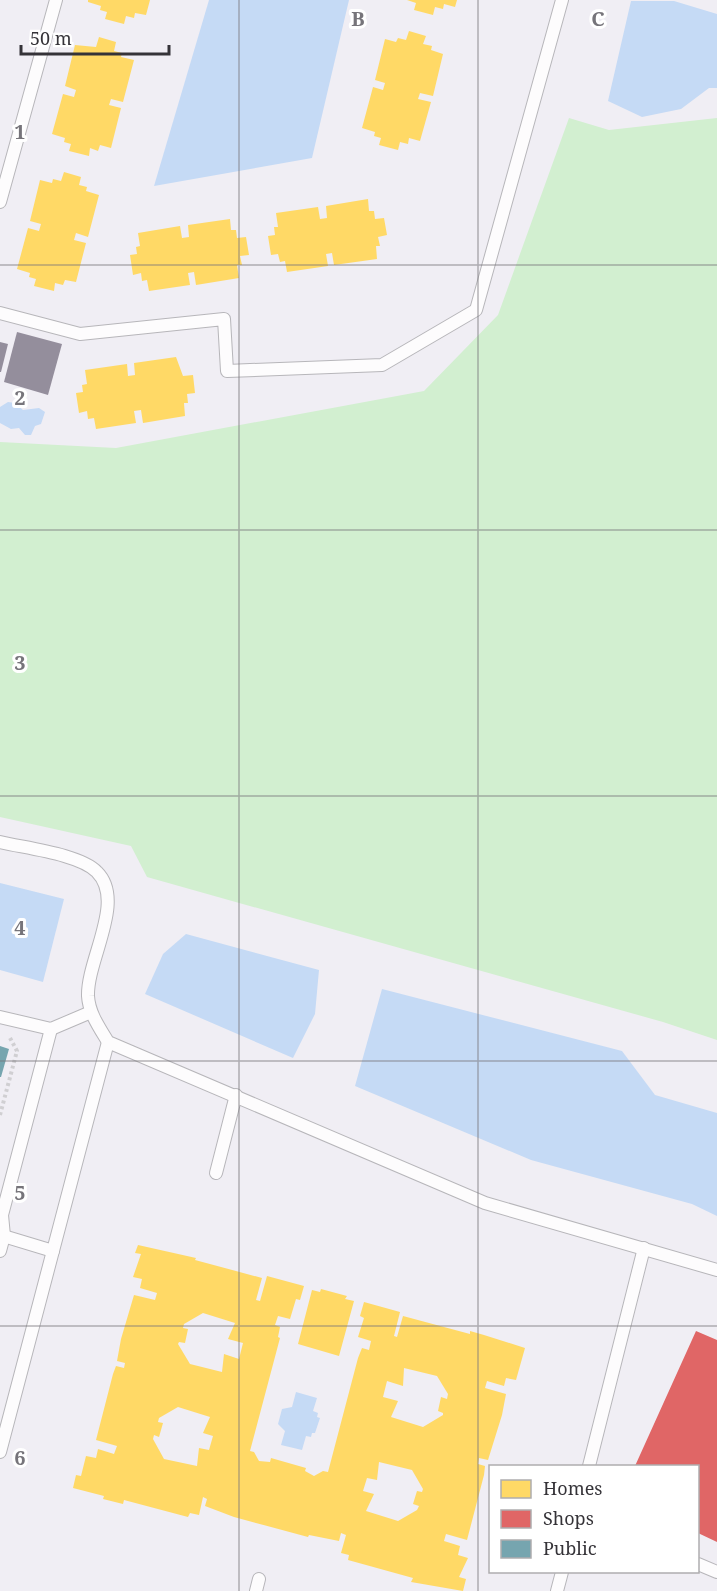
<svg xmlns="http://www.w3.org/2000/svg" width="717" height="1591" font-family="'Noto Serif',serif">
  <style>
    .green { fill: #d2efd0 }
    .water { fill: #c5daf5 }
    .homes { fill: #ffd966; fill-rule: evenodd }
    .shops { fill: #e06666 }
    .public { fill: #76a5af }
    .building { fill: #948e9c }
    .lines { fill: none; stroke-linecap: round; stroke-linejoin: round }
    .service-casing { stroke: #b7b6ba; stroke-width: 14 }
    .path { stroke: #d0cfd2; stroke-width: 4; stroke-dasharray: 3 3; stroke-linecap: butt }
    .service { stroke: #fdfcfd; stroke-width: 12 }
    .grid { fill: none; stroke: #76747a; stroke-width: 1.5; stroke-opacity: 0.55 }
    .grid-label { font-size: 20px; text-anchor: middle; font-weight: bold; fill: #76747a; stroke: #fff; stroke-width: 6; stroke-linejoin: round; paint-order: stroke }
  </style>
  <rect width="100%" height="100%" fill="#f0eef4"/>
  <polygon class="green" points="569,118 609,130 717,118 717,1040 663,1022 147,877 131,846 0,817 0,442 116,448 424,391 498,315"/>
  <g class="water">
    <polygon points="209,0 349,0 312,158 154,186"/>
    <polygon points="631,1 674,1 717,14 717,88 709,88 681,109 642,117 608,101"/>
    <polygon points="8,402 15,403 23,410 39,408 45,412 41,424 35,426 31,435 25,435 19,428 11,429 0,423 0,407"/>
    <polygon points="0,883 64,899 43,982 0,970"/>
    <polygon points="186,934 319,970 315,1014 293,1058 145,994 163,954"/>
    <polygon points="382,989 622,1051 655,1095 717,1113 717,1216 692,1204 531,1160 355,1086"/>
    <polygon points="296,1392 317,1398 313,1411 318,1413 317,1417 320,1418 315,1433 312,1433 311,1437 306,1436 302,1450 281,1445 285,1431 278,1424 282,1409 292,1407"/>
  </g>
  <g class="homes">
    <polygon points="88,0 150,0 146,15 135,13 134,18 126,16 124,24 105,19 107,12 100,10 101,6 88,2"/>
    <polygon points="407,0 457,0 455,7 444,4 443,9 435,7 433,15 414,10 416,3"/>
    <polygon points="409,31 426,36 423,44 432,46 431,50 443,54 433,96 420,93 418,99 431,102 420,141 409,138 408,144 400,142 398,150 379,145 381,138 374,136 375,132 362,128 373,87 383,90 385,83 375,80 385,39 396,42 398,38 406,40"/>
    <polygon points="99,37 116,42 114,51 122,53 121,57 134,60 123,102 111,99 109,105 121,108 111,148 100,145 98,151 90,148 89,156 69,151 71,144 64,142 65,138 52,134 63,94 74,97 76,90 65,86 75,45 96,47"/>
    <polygon points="64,172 81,177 79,185 87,187 86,191 99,195 88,237 76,233 74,240 86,243 76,282 65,280 63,285 55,283 54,291 34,286 36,279 29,277 30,273 17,269 28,228 39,231 41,224 30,221 40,180 52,183 53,179 61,181"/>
    <polygon points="368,199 369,211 374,211 375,219 384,218 387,235 378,237 380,246 376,246 377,259 334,265 332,253 326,254 328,266 287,272 285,261 280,262 278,254 271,255 268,236 275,235 274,227 278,227 276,213 318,207 320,219 327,218 326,206"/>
    <polygon points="230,219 231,230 236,230 237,238 246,237 249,255 240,256 242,265 237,265 239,278 196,285 194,272 188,273 190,285 149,291 147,280 142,281 141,273 133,275 130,255 137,254 136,247 140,246 138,233 180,226 182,238 189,237 188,225"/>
    <polygon points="176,357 183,376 193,375 195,393 187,394 188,403 184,403 185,416 143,423 141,410 134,411 136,423 96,429 94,418 88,419 87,411 79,413 76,393 83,392 82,385 87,384 85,370 127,364 128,376 135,375 134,363"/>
    <path d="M138 1245 196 1258 195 1260 262 1278 256 1300 260 1301 267 1276 304 1286 300 1300 296 1299 290 1319 278 1316 275 1325 280 1327 278 1337 280 1338 250 1451 254 1452 259 1461 270 1462 271 1458 306 1468 305 1471 314 1476 323 1471 328 1472 358 1358 362 1348 369 1350 371 1341 358 1337 364 1318 360 1316 364 1302 400 1312 394 1336 397 1337 403 1316 470 1334V1331L484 1335 525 1348 516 1380 506 1378 504 1386 487 1381 485 1388 506 1394 502 1415 488 1460 479 1458 478 1464 485 1466 484 1475 467 1540 446 1534 444 1541 460 1546 458 1555 468 1558 459 1577 466 1579 463 1591 411 1582 413 1578 348 1560 349 1555 341 1553 346 1535 341 1533 339 1541 309 1535 308 1537 234 1517 205 1506 207 1499 203 1497 199 1515 190 1513 188 1517 124 1500 123 1504 103 1499 104 1496 73 1488 76 1475 81 1476 86 1456 96 1458 98 1449 114 1454 117 1446 96 1440 113 1374 116 1366 124 1368 125 1363 117 1361 121 1339 134 1295 155 1300 157 1293 140 1288 142 1279 133 1277 141 1254 135 1253ZM203 1313 235 1323 228 1339 243 1343 239 1359 224 1354 222 1372 190 1364 178 1344 179 1342 185 1343 188 1329 183 1328 184 1324ZM404 1368 437 1376 448 1394 447 1399 441 1397 438 1411 443 1413V1415L423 1427 391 1417 398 1401 383 1397 387 1381 403 1386ZM178 1407 210 1417 203 1433 213 1436 209 1450 199 1448 197 1466 164 1459 153 1439 154 1435 159 1437 163 1423 158 1422 159 1418ZM379 1462 412 1470 423 1489 422 1492 417 1491 413 1504 419 1506 417 1510 398 1521 366 1511 374 1494 363 1491 367 1478 377 1480Z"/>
    <polygon points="321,1289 347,1296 345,1299 354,1301 339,1356 298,1344 312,1290 320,1292"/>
  </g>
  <polygon class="shops" points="696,1331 717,1340 717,1542 698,1533 698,1466 635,1466"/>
  <polygon class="public" points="0,1046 9,1049 1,1077 0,1077"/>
  <g class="building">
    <polygon points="17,332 62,344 48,395 4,382"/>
    <polygon points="0,342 8,344 1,372 0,372"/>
  </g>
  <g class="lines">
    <defs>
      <g id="service">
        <polyline points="0,202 56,0"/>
        <polyline points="0,313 80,334 224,319 227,371 382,365 476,310 562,0"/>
        <path d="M0 842C24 848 80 854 97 872 126 901 87 959 88 996 89 1013 99 1027 108 1042L485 1203 717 1270"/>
        <polyline points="0,1017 51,1029 91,1012"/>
        <polyline points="216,1173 236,1095"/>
        <polyline points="0,1235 53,1251"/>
        <polyline points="0,1251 4,1236 2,1215 51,1029"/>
        <polyline points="0,1452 108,1042"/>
        <polyline points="589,1466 644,1248"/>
        <polyline points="698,1564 717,1572"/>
        <polyline points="256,1591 259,1579"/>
        <polyline points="557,1591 562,1572"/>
      </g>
    </defs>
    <use href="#service" class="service-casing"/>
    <polyline class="path" points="0,1115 17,1051 9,1036"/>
    <use href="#service" class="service"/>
  </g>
  <path class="grid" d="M239 0V1591M478 0V1591M0 265H717M0 530H717M0 796H717M0 1061H717M0 1326H717"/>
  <g class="grid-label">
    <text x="358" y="26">B</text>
    <text x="598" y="26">C</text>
    <text x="20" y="139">1</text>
    <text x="20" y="405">2</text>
    <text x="20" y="670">3</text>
    <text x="20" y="935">4</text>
    <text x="20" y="1200">5</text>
    <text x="20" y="1465">6</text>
  </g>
  <rect x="489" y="1465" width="210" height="108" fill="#ffffff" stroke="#aeadaf" stroke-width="1.5"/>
  <rect x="501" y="1480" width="30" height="18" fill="#ffd966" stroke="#aeadaf" stroke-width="1.5"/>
  <text x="543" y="1495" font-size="18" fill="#353338">Homes</text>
  <rect x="501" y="1510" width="30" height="18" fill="#e06666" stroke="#aeadaf" stroke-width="1.5"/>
  <text x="543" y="1525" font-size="18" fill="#353338">Shops</text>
  <rect x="501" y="1540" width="30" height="18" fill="#76a5af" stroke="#aeadaf" stroke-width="1.5"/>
  <text x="543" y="1555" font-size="18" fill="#353338">Public</text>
  <path d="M21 45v9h148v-9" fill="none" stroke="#353338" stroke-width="3"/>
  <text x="30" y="45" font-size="18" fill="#353338" stroke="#ffffff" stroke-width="4.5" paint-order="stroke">50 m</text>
</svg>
